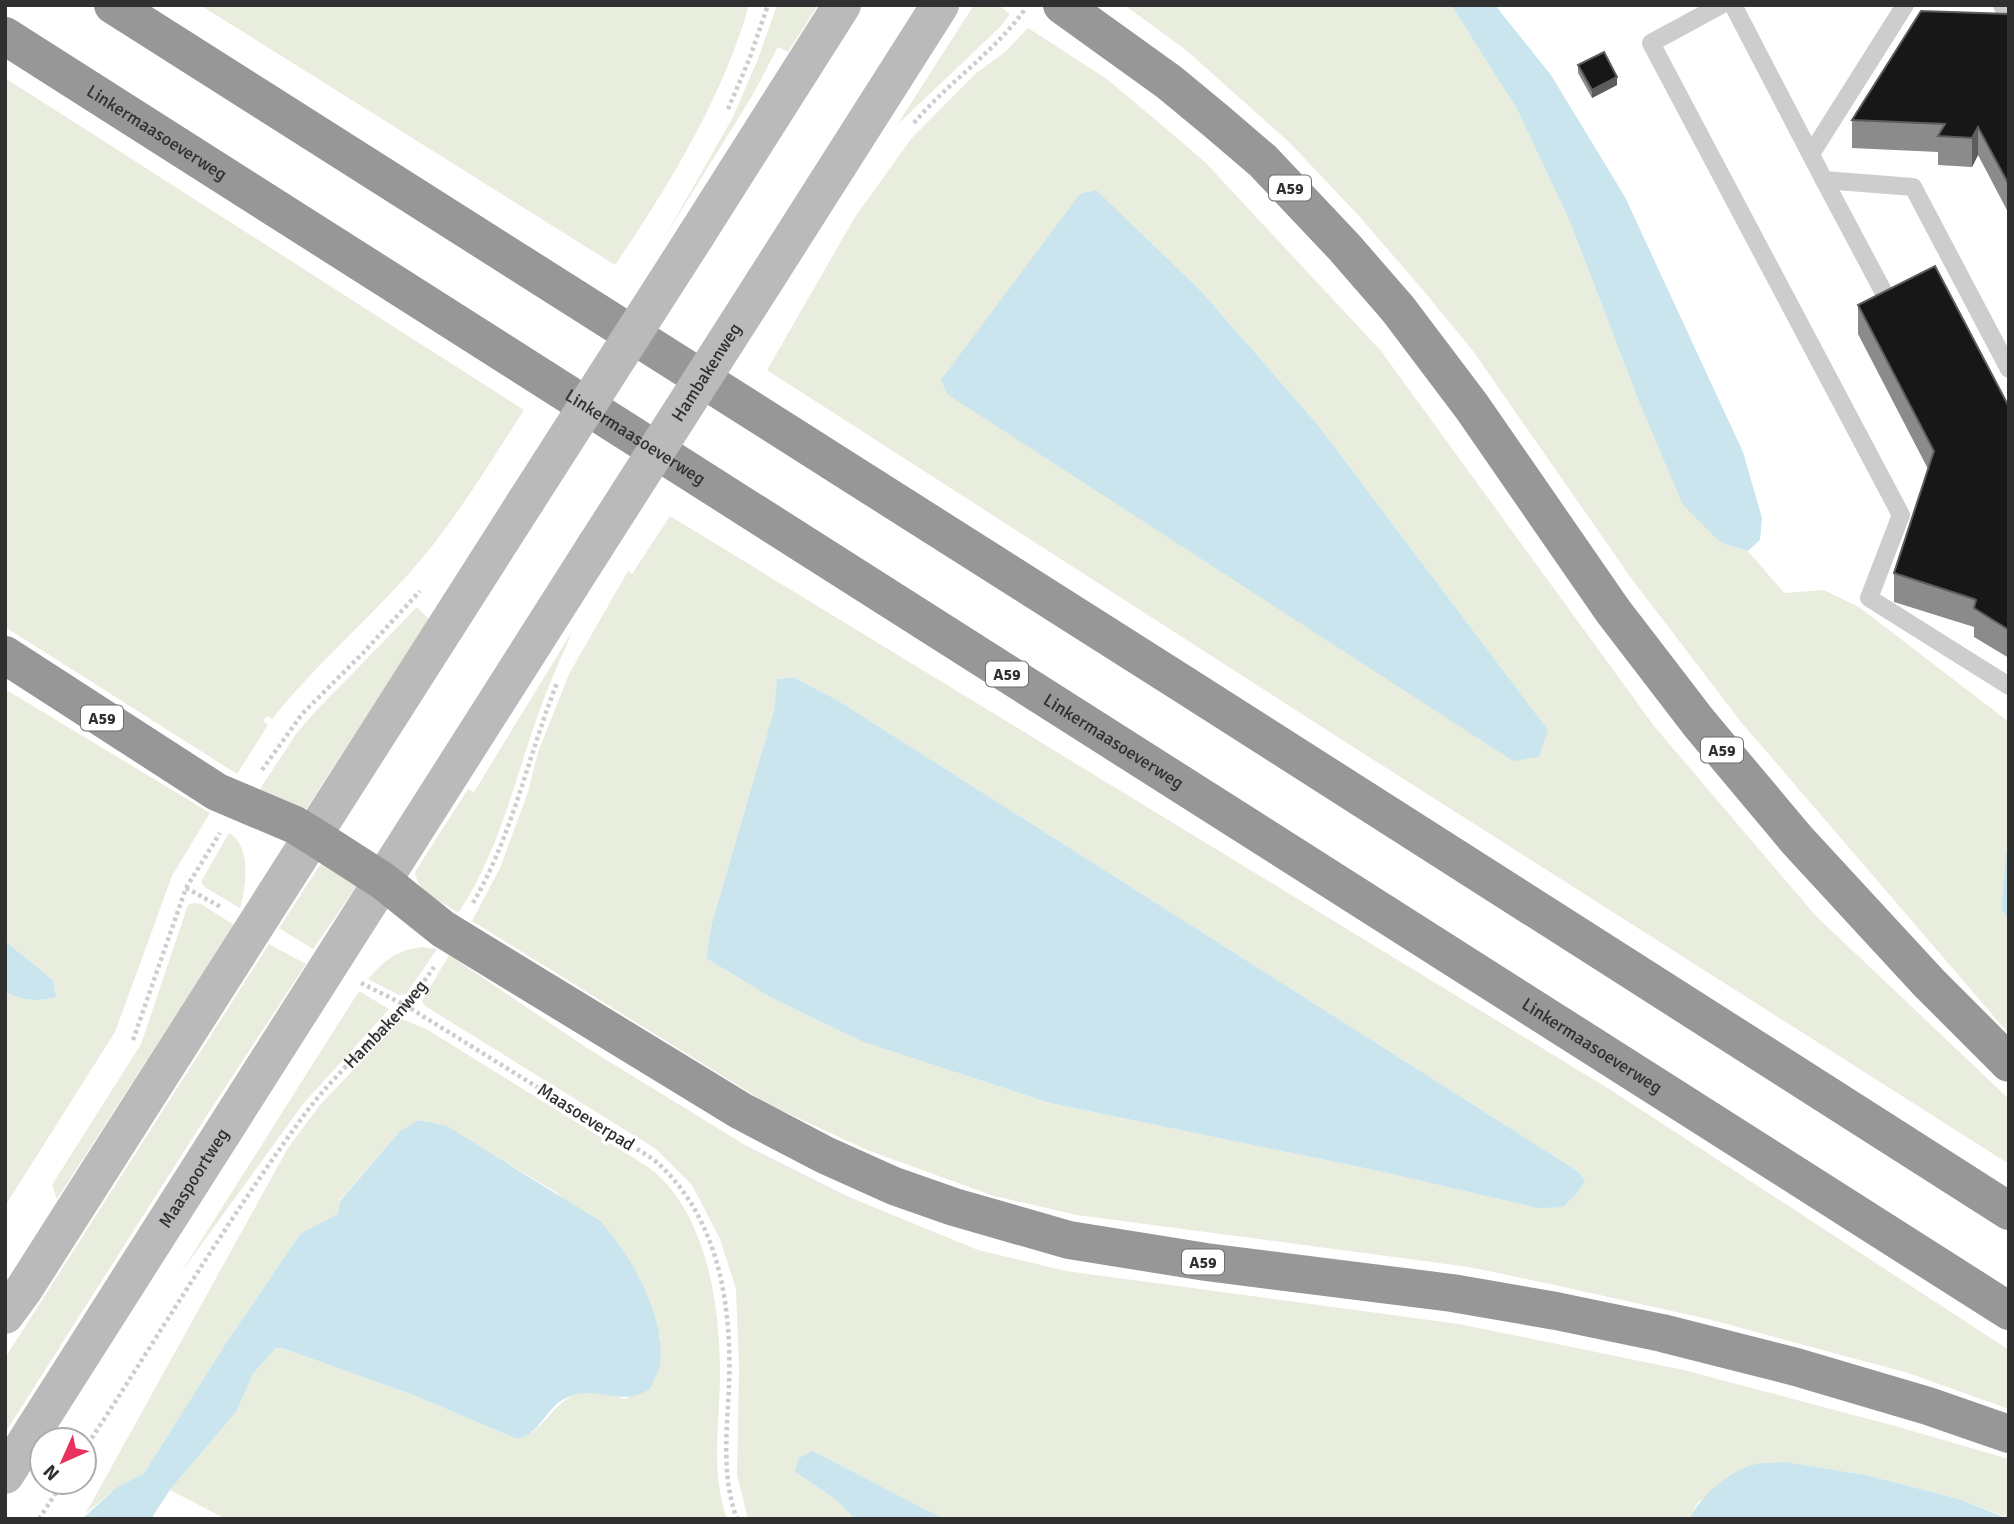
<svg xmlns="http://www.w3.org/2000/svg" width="2014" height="1524" font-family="Signika,sans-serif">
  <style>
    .green { fill: #e8edde; fill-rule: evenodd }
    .water { fill: #cae5ed }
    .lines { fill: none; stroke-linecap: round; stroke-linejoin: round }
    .path { stroke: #cdcdcd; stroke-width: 4.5; stroke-dasharray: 3.5 3.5; stroke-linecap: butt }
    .service { stroke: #cdcdcd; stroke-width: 18 }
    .secondary { stroke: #bababa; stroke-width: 38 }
    .motorway { stroke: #979797; stroke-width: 38 }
    .secondary-bridge { stroke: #bababa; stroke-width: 38 }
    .wall { fill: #8b8b8b }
    .shaded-wall { fill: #5d5d5d }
    .building { fill: #171717; stroke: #5d5d5d; stroke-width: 2 }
    .labels { text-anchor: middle; stroke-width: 7; stroke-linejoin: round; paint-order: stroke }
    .shield { fill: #fff; stroke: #6e6e6e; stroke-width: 2 }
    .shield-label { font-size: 16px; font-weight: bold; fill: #303030 }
    .street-label { font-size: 18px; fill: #303030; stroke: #fff }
  </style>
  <rect width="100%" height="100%" fill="#fff"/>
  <g class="green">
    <path d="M200 5H749C722 99 669 185 615 265Z"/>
    <polygon points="777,5 818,5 788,52 778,47 752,96 663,240 733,117 758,59"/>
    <polygon points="974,5 998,5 1010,14 1001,26 897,125"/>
    <polygon points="1124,5 1451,5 1517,109 1570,222 1638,399 1721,543 1748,551 1784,593 1824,590 1859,607 2009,722 2009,853 2006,854 2001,910 2009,919 2009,1034 1741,722 1631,578 1473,351 1423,290 1358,215 1290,143 1186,50"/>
    <path d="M1028 28 1107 79 1204 161 1381 351 1654 726 1815 915 2009 1099V1164L1336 736 767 370 855 217 911 139 975 74 1004 53ZM1096 191 1201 291 1318 425 1548 730Z"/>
    <path d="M5 78 524 410C487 467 451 528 404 579 361 626 312 669 272 719L267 716 263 721 268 725 237 774 5 627Z"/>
    <path d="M670 516 1614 1092 2009 1350V1409L1908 1373 1708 1319 1536 1281 1469 1267 1077 1215 994 1196 867 1150 768 1104 472 921 500 868 528 792 538 752 569 674 628 571 632 574ZM793 677 837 700 1579 1172 1538 1208 1374 1170 1050 1103 863 1042 772 998 706 958 712 923 774 710 777 679Z"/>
    <polygon points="417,607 429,619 307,808 292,808 260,789 296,734 314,713"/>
    <path d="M573 630C563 654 551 679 542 704 515 776 502 846 459 912L456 911C440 901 417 892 415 872L468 789 474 792Z"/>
    <path d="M5 689 210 813 172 876 115 1032 5 1206V992C22 1001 37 1002 56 997L53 980 5 941Z"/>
    <path d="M229 833C252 846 246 887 240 908L206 888 201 882Z"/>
    <polygon points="325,863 354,881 356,887 313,949 279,928 320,865"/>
    <polygon points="194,903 201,904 234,925 57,1199 52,1185 141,1044 188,905"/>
    <polygon points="269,944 306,964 209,1112 5,1433 5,1358"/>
    <path d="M423 947 437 949 406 994 399 995 368 979C385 959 397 950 423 947Z"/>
    <polygon points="449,955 587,1048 745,1145 849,1197 978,1250 1066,1271 1459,1324 1684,1370 1895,1426 2009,1459 2009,1518 1959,1499 1866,1475 1785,1462 1698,1502 1689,1519 944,1519 813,1451 796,1473 835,1499 855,1519 748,1519 737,1475 739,1368 736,1289 720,1239 692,1185 656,1149 425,1006 422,1001"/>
    <polygon points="359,991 389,1009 303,1104 180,1274"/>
    <path d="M402 1019 428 1030 631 1156C641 1163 653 1169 661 1178 709 1226 720 1310 720 1375 720 1424 710 1471 727 1519H226L170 1490 236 1412 253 1374 276 1348 285 1349 413 1395 517 1439C547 1433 554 1393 588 1392 600 1392 615 1397 627 1399L660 1339 640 1279 557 1193 447 1127 420 1120 400 1131 340 1200 338 1214 301 1233 228 1340 144 1473 116 1488 86 1513 288 1148 320 1105Z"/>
  </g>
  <g class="water">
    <polygon points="1451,5 1495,5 1551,75 1625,197 1743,452 1762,518 1760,540 1748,551 1721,543 1683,505 1638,399 1570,222 1517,109"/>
    <polygon points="1096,190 1201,291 1318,425 1548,730 1539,757 1513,761 947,394 941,380 1080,194"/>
    <polygon points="793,677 837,700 1579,1172 1585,1181 1578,1192 1563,1207 1538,1208 1374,1170 1050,1103 863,1042 772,998 706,958 712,923 774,710 777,679"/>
    <polygon points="2006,853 2009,853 2009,919 2001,910"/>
    <path d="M5 941 53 980 56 997C37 1002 23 1001 5 992Z"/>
    <path d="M419 1120 447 1126 600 1221C631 1255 666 1316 660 1364 659 1372 653 1381 650 1389 617 1409 599 1383 566 1398 546 1407 540 1435 517 1439L413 1395 285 1349 276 1348 253 1374 236 1412 170 1490 151 1519H82L116 1488 144 1473 228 1340 301 1233 338 1214 340 1201 400 1131Z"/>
    <polygon points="813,1451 944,1519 855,1519 835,1499 795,1472 799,1458"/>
    <path d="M1785 1462 1866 1475 1959 1499 2009 1519H1689C1702 1495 1729 1470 1757 1464 1766 1462 1776 1463 1785 1462Z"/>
  </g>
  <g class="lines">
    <g class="path">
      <polyline points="728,109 749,60 768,5"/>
      <path d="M914 123C948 82 994 53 1025 9"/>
      <polyline points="262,770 302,714 363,653 420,591"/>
      <polyline points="186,888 221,907"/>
      <path d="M473 903C513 834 528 756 557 683"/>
      <path d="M361 983 405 1005 653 1159C719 1215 732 1305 729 1386 727 1431 721 1475 737 1519"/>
      <polyline points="133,1040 186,888 220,833"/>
      <path id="s1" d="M84 1450C158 1337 227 1220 307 1111 346 1060 398 1021 434 967"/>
      <polyline points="39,1519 63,1482"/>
    </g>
    <g class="service">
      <polyline points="1721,5 1651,43 1901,515 1869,598 2009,686"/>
      <polyline points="1733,5 1824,180 1913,187 2009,369"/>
      <polyline points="2002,5 2005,12"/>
      <polyline points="1811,154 1905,5"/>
      <polyline points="1824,180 1883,291"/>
    </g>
    <g class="secondary">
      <polyline points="695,237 842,5"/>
      <polyline points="764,282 940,5"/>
      <polyline points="5,1315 24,1289 526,501"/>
      <path id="s2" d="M5 1475 596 545"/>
    </g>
    <g class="motorway">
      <polyline points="113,5 1183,684 2009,1211"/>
      <polyline points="1062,5 1169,82 1215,120 1263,161 1345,248 1398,309 1472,407 1613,611 1699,723 1797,840 1929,983 2009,1063"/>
      <path id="s3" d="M5 36 2009 1311"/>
      <polyline points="5,655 217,792 295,825 313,836 383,881 443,929 741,1111 825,1155 894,1186 954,1207 1069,1240 1206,1262 1452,1293 1556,1311 1662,1333 1796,1367 1928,1406 2009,1434"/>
    </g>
    <g class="secondary-bridge">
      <polyline points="526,501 695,237"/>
      <path id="s4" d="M596 545 764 282"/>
    </g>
  </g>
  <g class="wall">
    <polygon points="2009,14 2009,214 1978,155 1972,167 1938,165 1938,152 1852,148 1852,120"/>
    <polygon points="1578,65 1617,85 1592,98 1578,73"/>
    <polygon points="1858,305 2009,407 2009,658 1974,637 1974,627 1894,602 1894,573 1928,469 1858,334"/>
  </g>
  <g class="shaded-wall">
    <polygon points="1617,77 1617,85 1592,98 1592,90"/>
    <polygon points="1978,127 1978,155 1972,167 1972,138"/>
  </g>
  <g class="building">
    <polygon points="1921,11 2009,14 2009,185 1978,127 1972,138 1938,136 1945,124 1852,120"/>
    <polygon points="1604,52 1617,77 1592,90 1578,65"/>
    <polygon points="1935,266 2009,407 2009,630 1974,608 1976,600 1974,599 1894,573 1934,451 1858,305"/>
  </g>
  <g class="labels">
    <g class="shield">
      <rect x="1269" y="175.5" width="42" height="25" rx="5"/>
      <rect x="986" y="661.5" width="42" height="25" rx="5"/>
      <rect x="81" y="705.5" width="42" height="25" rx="5"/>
      <rect x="1701" y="737.5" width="42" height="25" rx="5"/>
      <rect x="1182" y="1249.5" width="42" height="25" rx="5"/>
    </g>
    <g class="shield-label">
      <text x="1290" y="194">A59</text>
      <text x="1007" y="680">A59</text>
      <text x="102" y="724">A59</text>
      <text x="1722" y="756">A59</text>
      <text x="1203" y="1268">A59</text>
    </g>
    <g class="street-label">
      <text dy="6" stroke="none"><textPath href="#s3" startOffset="180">Linkermaasoeverweg</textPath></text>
      <text dy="6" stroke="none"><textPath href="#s4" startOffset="205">Hambakenweg</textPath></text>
      <text dy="6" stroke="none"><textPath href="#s3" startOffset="747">Linkermaasoeverweg</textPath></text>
      <text dy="6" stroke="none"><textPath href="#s3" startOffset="1314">Linkermaasoeverweg</textPath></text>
      <text dy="6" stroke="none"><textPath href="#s1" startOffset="523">Hambakenweg</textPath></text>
      <text dy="6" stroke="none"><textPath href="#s3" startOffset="1881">Linkermaasoeverweg</textPath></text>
      <text transform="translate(586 1117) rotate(32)" y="6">Maasoeverpad</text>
      <text dy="6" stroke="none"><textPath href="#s2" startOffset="352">Maaspoortweg</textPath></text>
    </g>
  </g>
  <rect width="2014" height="1524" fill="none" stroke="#303030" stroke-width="14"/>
  <g transform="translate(63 1461) rotate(225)"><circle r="33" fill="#ffffff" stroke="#acacac" stroke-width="2"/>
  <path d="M0-5L12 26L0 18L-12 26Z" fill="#e8315d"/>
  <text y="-10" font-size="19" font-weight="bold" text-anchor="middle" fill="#303030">N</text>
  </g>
</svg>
